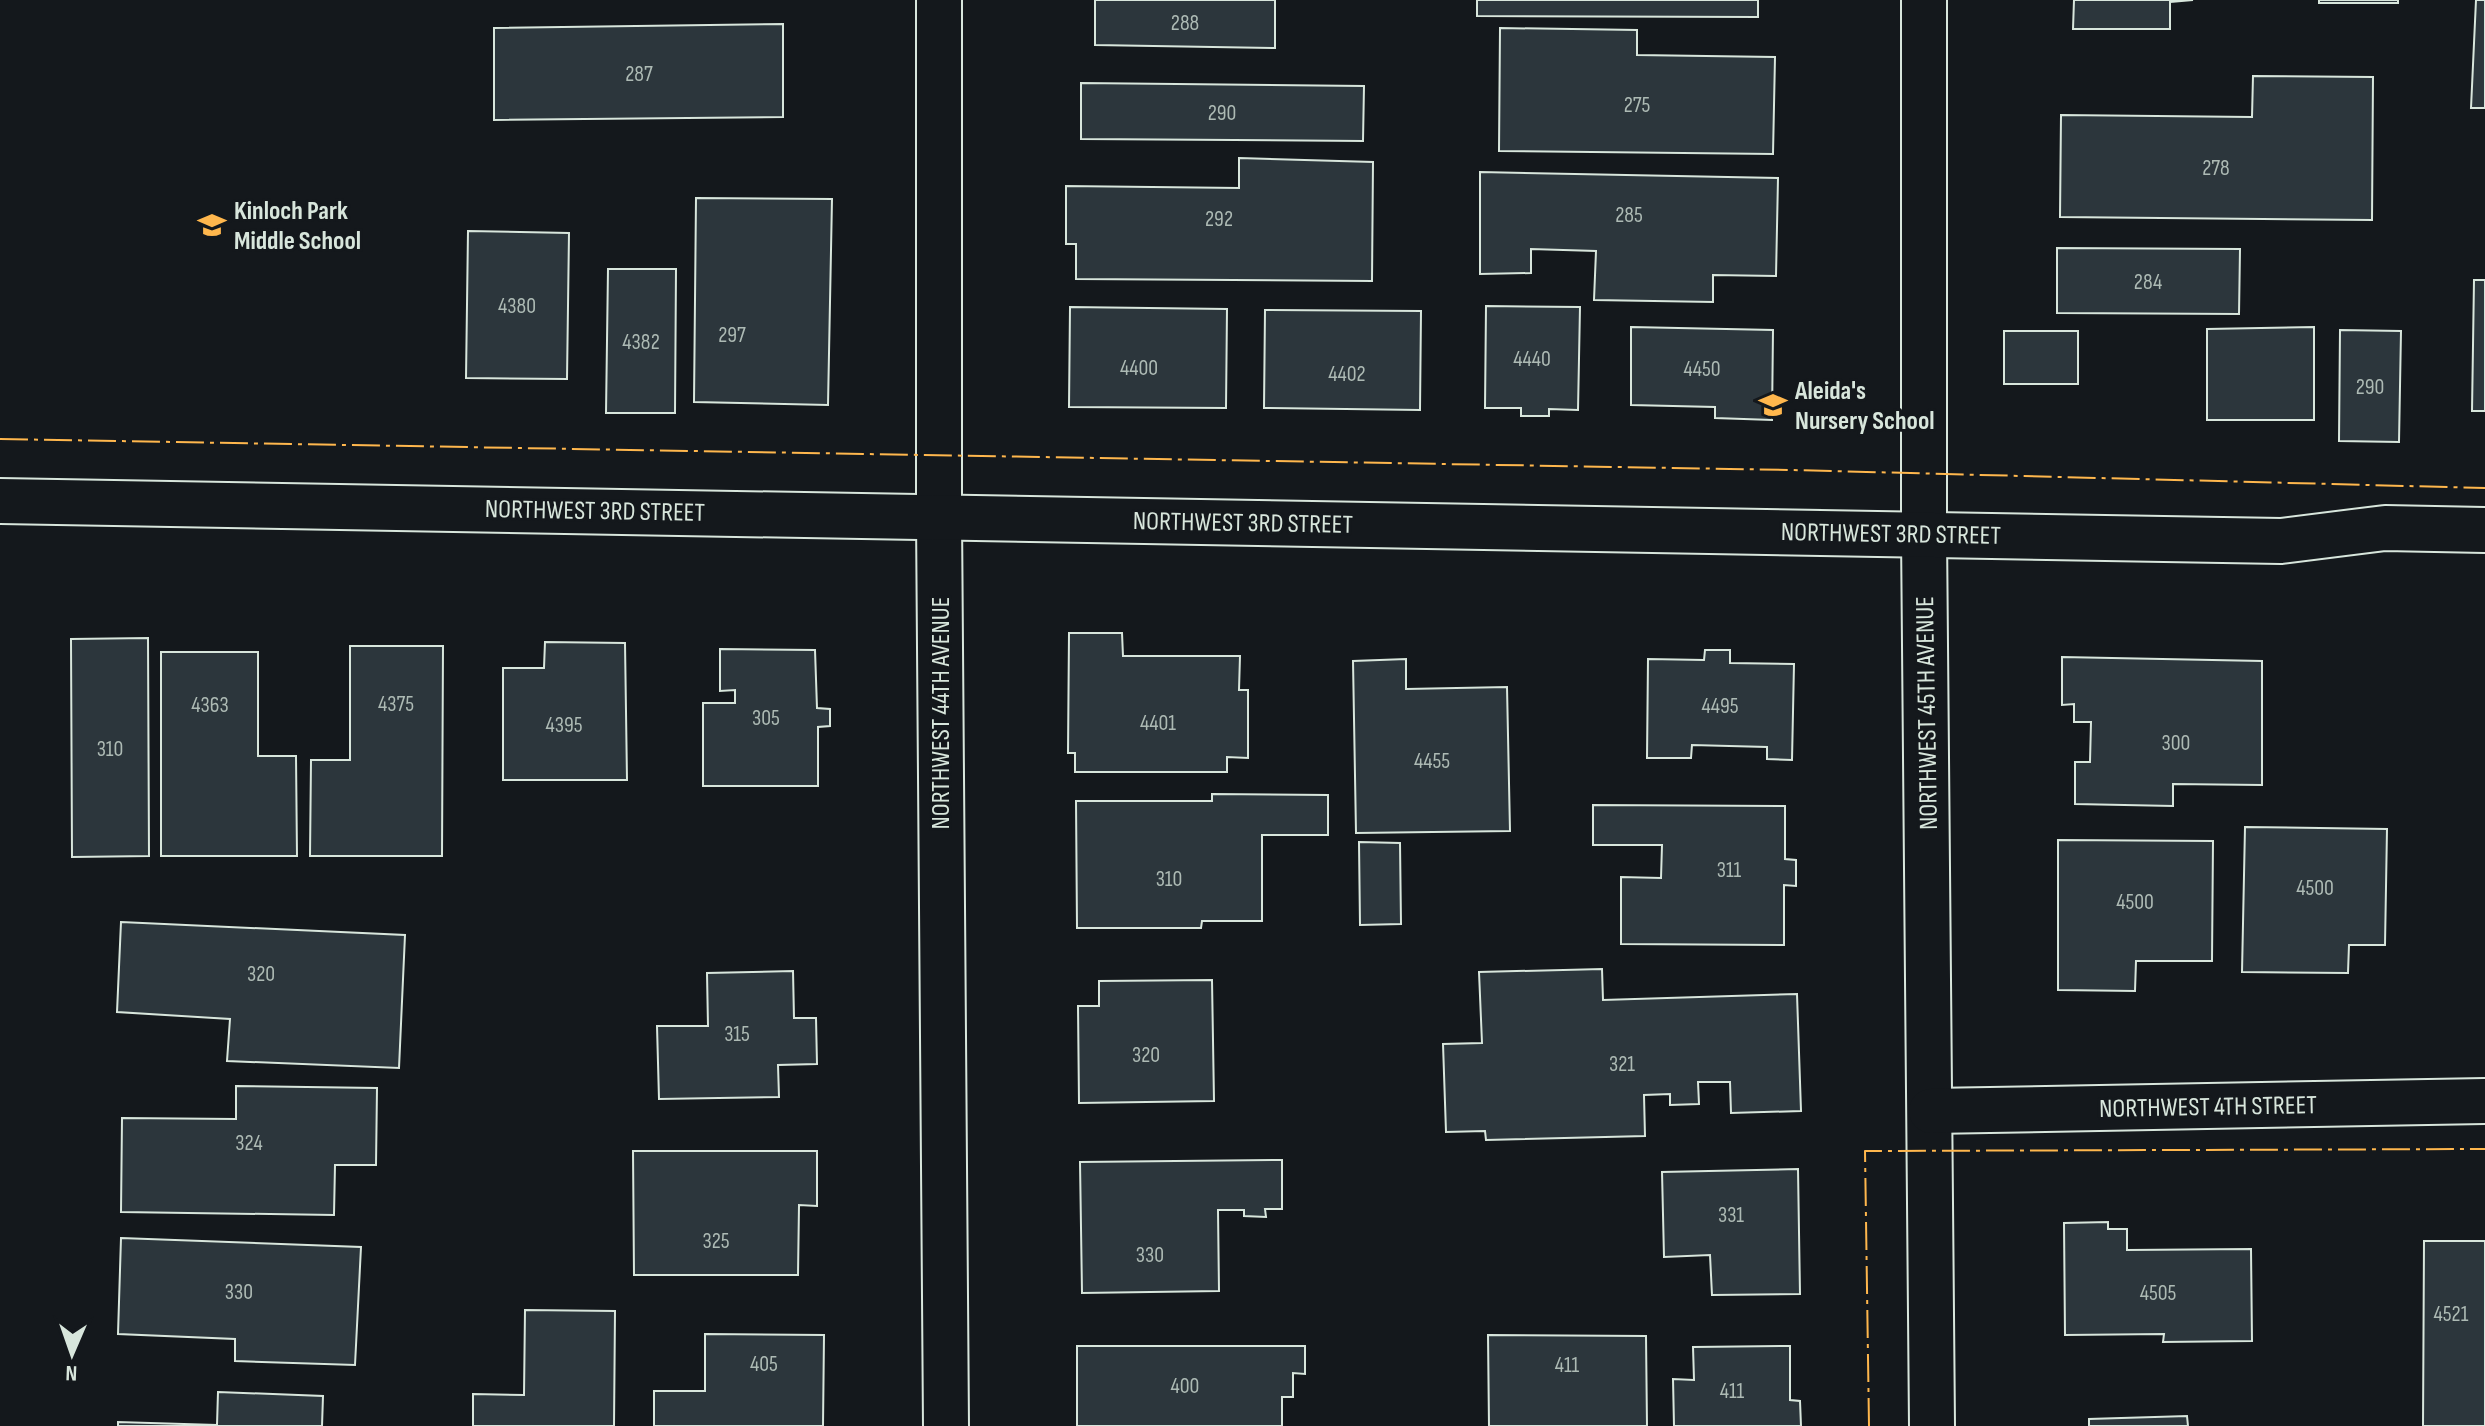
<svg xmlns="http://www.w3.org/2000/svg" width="2485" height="1426" font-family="'Sofia Sans Condensed',sans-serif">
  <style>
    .building { fill: #2c363c; stroke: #d8e6dc; stroke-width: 2 }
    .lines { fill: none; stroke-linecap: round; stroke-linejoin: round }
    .street-casing { stroke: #d8e6dc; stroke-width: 48 }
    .street { stroke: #14181c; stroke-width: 44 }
    .power { stroke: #ffb74d; stroke-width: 2; stroke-dasharray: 28 6 4 6; stroke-linecap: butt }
    .labels { text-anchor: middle; stroke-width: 6; stroke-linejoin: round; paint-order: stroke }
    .number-label { font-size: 22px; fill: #adbab4 }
    .poi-label { font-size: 26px; font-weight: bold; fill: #d8e6dc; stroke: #14181c; text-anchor: start }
    .street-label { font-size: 26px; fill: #d8e6dc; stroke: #14181c }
  </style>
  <rect width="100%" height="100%" fill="#14181c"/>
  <g class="building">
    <polygon points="1095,0 1275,0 1275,48 1095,45"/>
    <polygon points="1477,0 1758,0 1758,17 1477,16"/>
    <polygon points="2074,0 2193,0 2170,2 2170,29 2073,29"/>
    <rect x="2319" y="0" width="79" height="3"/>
    <polygon points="2476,0 2485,0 2485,108 2471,108"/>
    <polygon points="783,24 783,117 494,120 494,28"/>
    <polygon points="1500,28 1637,30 1637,55 1775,57 1773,154 1499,151"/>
    <polygon points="2253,76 2373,77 2372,220 2060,217 2061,115 2252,117"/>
    <polygon points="1081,83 1364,86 1363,141 1081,139"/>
    <polygon points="1239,158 1373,162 1372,281 1076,279 1076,244 1066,244 1066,186 1239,188"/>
    <polygon points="1480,172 1778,178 1776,276 1713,275 1713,302 1594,300 1596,251 1531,249 1531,273 1480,274"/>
    <polygon points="696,198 832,199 828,405 694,402"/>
    <polygon points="468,231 569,233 567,379 466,378"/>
    <polygon points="2057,248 2240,249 2239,314 2057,313"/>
    <polygon points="608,269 676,269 675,413 606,413"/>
    <polygon points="2474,280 2485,280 2485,411 2472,411"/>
    <polygon points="1486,306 1580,307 1578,410 1549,409 1549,416 1521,416 1521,408 1485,408"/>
    <polygon points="1070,307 1227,309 1226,408 1069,407"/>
    <polygon points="1265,310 1421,311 1420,410 1264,408"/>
    <polygon points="1631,327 1773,330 1772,420 1715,418 1715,407 1631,405"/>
    <polygon points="2314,327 2314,420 2207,420 2207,329"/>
    <polygon points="2340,330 2401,331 2399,442 2339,441"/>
    <rect x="2004" y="331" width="74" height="53"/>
    <polygon points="1069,633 1122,633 1123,656 1240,656 1239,690 1248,690 1248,758 1227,757 1227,772 1075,772 1075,753 1068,753"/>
    <polygon points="148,638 149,856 72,857 71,639"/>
    <polygon points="545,642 625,643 627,780 503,780 503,668 544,668"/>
    <polygon points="350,646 443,646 442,856 310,856 311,760 350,760"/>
    <polygon points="720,649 815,650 817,708 830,709 830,726 818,727 818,786 703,786 703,703 735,703 735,690 720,691"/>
    <polygon points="1705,650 1730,650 1730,663 1794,664 1792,760 1767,759 1767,747 1692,745 1691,758 1647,758 1648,659 1704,660"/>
    <polygon points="161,652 258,652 258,756 296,756 297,856 161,856"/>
    <polygon points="2062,657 2262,661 2262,785 2173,784 2173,806 2075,804 2075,762 2090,762 2091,722 2074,722 2074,704 2062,705"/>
    <polygon points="1406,659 1406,689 1507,687 1510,831 1356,833 1353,661"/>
    <polygon points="1212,794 1328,795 1328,835 1262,835 1262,921 1202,921 1201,928 1077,928 1076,801 1212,801"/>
    <polygon points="1593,805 1785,806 1785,859 1796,860 1796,886 1784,885 1784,945 1621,944 1621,877 1661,878 1662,845 1593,845"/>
    <polygon points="2245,827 2387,829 2385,945 2349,945 2348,973 2242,972"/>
    <polygon points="2058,840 2213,841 2212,961 2136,961 2135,991 2058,990"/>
    <polygon points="1359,842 1400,843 1401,924 1360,925"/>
    <polygon points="121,922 405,935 399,1068 227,1061 230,1019 117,1012"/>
    <polygon points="1602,969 1603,1000 1797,994 1801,1111 1731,1113 1730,1082 1698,1082 1699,1104 1670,1105 1670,1094 1644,1095 1645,1136 1486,1140 1485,1131 1446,1132 1443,1044 1482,1043 1479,972"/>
    <polygon points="793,971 794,1018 816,1018 817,1064 778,1065 779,1097 659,1099 657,1026 708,1026 707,973"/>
    <polygon points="1212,980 1214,1101 1079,1103 1078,1006 1099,1006 1099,981"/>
    <polygon points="236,1086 377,1088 376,1165 335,1165 334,1215 121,1212 122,1118 236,1119"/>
    <polygon points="633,1151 817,1151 817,1206 799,1205 798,1275 634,1275"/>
    <polygon points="1282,1160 1282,1209 1265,1209 1266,1217 1244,1216 1244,1210 1218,1210 1219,1291 1082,1293 1080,1162"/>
    <polygon points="1798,1169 1800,1294 1712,1295 1710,1255 1664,1257 1662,1172"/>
    <polygon points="2108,1222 2108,1229 2127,1229 2127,1250 2251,1249 2252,1341 2163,1342 2164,1334 2065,1335 2064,1223"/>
    <polygon points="121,1238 361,1247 355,1365 235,1361 235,1339 118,1334"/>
    <polygon points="2424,1241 2485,1241 2485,1426 2423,1426"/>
    <polygon points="525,1310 615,1311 614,1426 473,1426 473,1394 524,1395"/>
    <polygon points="705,1334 824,1335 823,1426 654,1426 654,1391 705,1391"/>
    <polygon points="1488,1335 1646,1336 1647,1426 1489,1426"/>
    <polygon points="1077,1346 1305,1346 1305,1374 1293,1373 1293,1397 1282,1397 1282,1426 1077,1426"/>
    <polygon points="1790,1346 1790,1400 1800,1401 1801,1426 1674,1426 1673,1379 1694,1380 1693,1347"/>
    <polygon points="218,1392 323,1396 322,1426 118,1426 118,1422 217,1425"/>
    <polygon points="2187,1416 2188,1426 2089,1426 2089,1419"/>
  </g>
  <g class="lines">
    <defs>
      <g id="street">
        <polyline points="939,0 939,517 946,1426"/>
        <polyline points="1924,0 1924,534 1932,1426"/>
        <polyline points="0,501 2281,541 2385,528 2485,530"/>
        <polyline points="1931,1111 2485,1101"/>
      </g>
    </defs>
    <use href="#street" class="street-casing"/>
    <use href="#street" class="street"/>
    <g class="power">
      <polyline points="0,439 1791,470 2485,488"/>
      <polyline points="1869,1426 1865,1151 2485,1149"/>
    </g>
  </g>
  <defs>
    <symbol id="school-bare" viewBox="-9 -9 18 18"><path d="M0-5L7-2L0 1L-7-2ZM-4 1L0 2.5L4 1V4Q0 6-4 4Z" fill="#ffb74d" stroke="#14181c" stroke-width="2.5" paint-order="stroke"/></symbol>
  </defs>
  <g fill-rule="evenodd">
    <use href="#school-bare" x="192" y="205" width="40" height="40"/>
    <use href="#school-bare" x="1753" y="385" width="40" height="40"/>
  </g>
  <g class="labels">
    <g class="number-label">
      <text x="1185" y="30">288</text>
      <text x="639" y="81">287</text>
      <text x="1637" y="112">275</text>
      <text x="1222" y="120">290</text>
      <text x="2216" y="175">278</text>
      <text x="1629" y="222">285</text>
      <text x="1219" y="226">292</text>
      <text x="2148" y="289">284</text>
      <text x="517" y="313">4380</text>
      <text x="732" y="342">297</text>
      <text x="641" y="349">4382</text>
      <text x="1532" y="366">4440</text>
      <text x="1139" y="375">4400</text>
      <text x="1702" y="376">4450</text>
      <text x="1347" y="381">4402</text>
      <text x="2370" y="394">290</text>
      <text x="396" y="711">4375</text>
      <text x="210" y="712">4363</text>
      <text x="1720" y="713">4495</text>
      <text x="766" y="725">305</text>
      <text x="1158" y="730">4401</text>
      <text x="564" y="732">4395</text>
      <text x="2176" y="750">300</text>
      <text x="110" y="756">310</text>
      <text x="1432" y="768">4455</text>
      <text x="1729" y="877">311</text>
      <text x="1169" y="886">310</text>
      <text x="2315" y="895">4500</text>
      <text x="2135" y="909">4500</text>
      <text x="261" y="981">320</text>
      <text x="737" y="1041">315</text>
      <text x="1146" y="1062">320</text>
      <text x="1622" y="1071">321</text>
      <text x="249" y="1150">324</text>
      <text x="1731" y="1222">331</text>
      <text x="716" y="1248">325</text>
      <text x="1150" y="1262">330</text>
      <text x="239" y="1299">330</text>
      <text x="2158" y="1300">4505</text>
      <text x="2451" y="1321">4521</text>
      <text x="764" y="1371">405</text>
      <text x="1567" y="1372">411</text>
      <text x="1185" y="1393">400</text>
      <text x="1732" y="1398">411</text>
    </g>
    <g class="poi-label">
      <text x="234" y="219">Kinloch Park<tspan x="234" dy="30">Middle School</tspan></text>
      <text x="1795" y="399">Aleida's<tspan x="1795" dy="30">Nursery School</tspan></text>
    </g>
    <g class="street-label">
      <text transform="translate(595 510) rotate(1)" y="9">NORTHWEST 3RD STREET</text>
      <text transform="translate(1243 522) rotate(1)" y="9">NORTHWEST 3RD STREET</text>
      <text transform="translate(1891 533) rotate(1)" y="9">NORTHWEST 3RD STREET</text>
      <text transform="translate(940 713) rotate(-90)" y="9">NORTHWEST 44TH AVENUE</text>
      <text transform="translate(1926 713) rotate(-91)" y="9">NORTHWEST 45TH AVENUE</text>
      <text transform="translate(2208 1106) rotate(-1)" y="9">NORTHWEST 4TH STREET</text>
    </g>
  </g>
  <g transform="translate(72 1354) rotate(182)" stroke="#14181c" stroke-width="6" paint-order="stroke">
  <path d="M0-6L14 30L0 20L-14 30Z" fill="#d8e6dc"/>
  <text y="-12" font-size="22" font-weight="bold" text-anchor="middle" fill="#d8e6dc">N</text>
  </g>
</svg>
